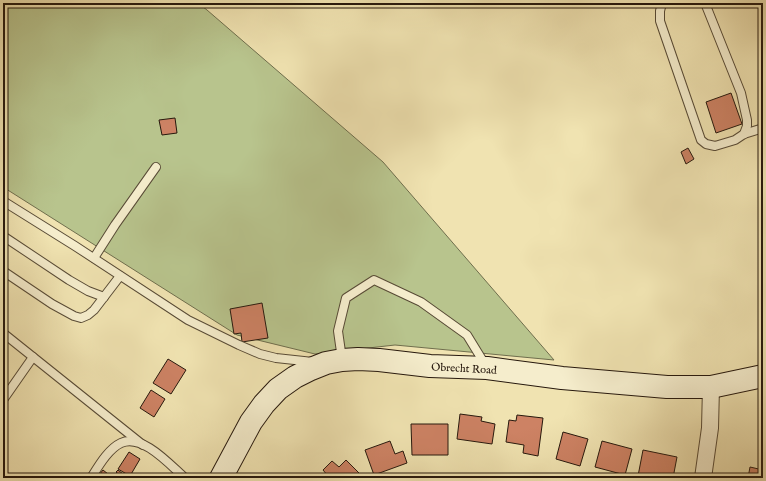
<svg xmlns="http://www.w3.org/2000/svg" width="766" height="481" font-family="'IM FELL English',serif">
  <style>
    .green { fill: #b8c48d; stroke: #6f6e4d }
    .building { fill: #cd8264; stroke: #26180d }
    .lines { fill: none; stroke-linecap: round; stroke-linejoin: round }
    .lane-casing { stroke: #584b36; stroke-width: 10 }
    .street-casing { stroke: #584b36; stroke-width: 18 }
    .secondary-casing { stroke: #26180d; stroke-width: 24 }
    .lane { stroke: #f5edcc; stroke-width: 8 }
    .street { stroke: #f5edcc; stroke-width: 16 }
    .secondary { stroke: #f5edcc; stroke-width: 22 }
    .labels { text-anchor: middle; stroke-width: 3; stroke-linejoin: round; paint-order: stroke }
    .street-label { font-size: 11px; fill: #26180d; stroke: #f5edcc }
  </style>
  <rect width="100%" height="100%" fill="#f0e3b1"/>
  <filter id="stains"><feTurbulence type="fractalNoise" baseFrequency=".005" numOctaves="4"/><feColorMatrix values="0 0 0 0 .2 0 0 0 0 .09 0 0 0 0 .02 0 0 0 .5 -.17"/></filter>
  <radialGradient id="worn" r=".72"><stop offset=".6" stop-color="#630" stop-opacity="0"/><stop offset="1" stop-color="#630" stop-opacity=".3"/></radialGradient>
  <polygon class="green" points="3,3 198,3 207,10 383,162 554,360 395,345 315,354 237,335 3,187"/>
  <g class="building">
    <polygon points="761,3 763,3 763,18 758,4"/>
    <polygon points="731,93 742,124 716,133 706,102"/>
    <polygon points="175,118 177,133 162,135 159,120"/>
    <polygon points="688,148 694,159 686,164 681,152"/>
    <polygon points="262,303 268,338 242,342 241,333 234,334 230,309"/>
    <polygon points="168,359 186,370 171,394 153,383"/>
    <polygon points="151,390 165,399 154,417 140,408"/>
    <polygon points="460,414 482,417 481,421 495,424 492,444 457,439"/>
    <polygon points="517,415 543,418 538,456 523,453 524,445 506,442 509,420 516,421"/>
    <polygon points="411,424 448,424 448,455 412,455"/>
    <polygon points="563,432 588,439 580,466 556,459"/>
    <polygon points="390,441 395,454 403,451 407,463 374,475 365,450"/>
    <polygon points="602,441 632,449 625,475 595,467"/>
    <polygon points="643,450 677,457 673,478 649,478 638,476"/>
    <polygon points="129,452 140,459 130,476 118,469"/>
    <polygon points="346,460 361,475 357,478 326,478 328,476 323,470 332,461 339,467"/>
    <polygon points="750,467 763,470 763,478 748,478"/>
    <polygon points="103,470 113,478 90,478 94,472 99,475"/>
    <polygon points="118,470 128,478 123,478 116,472"/>
  </g>
  <g class="lines">
    <defs>
      <g id="lane">
        <polyline points="662,3 660,11 660,21 701,140 706,144 715,146 735,140 744,134 763,128"/>
        <polyline points="705,3 741,93 747,120 747,126 744,134"/>
        <polyline points="3,201 75,246 188,320 239,345 260,354 276,358 313,362"/>
        <polyline points="3,236 69,280 88,291 104,297"/>
        <polyline points="94,258 115,225 156,167"/>
        <polyline points="3,271 52,304 74,316 81,318 88,315 94,310 120,276"/>
        <polyline points="3,333 143,445"/>
        <polyline points="342,359 338,331 346,298 374,280 421,302 467,335 486,366"/>
        <polyline points="3,400 33,357"/>
        <path d="M91 478C98 467 108 449 121 443 142 433 170 465 185 478"/>
      </g>
      <polyline id="street" points="703,478 710,428 711,387"/>
      <polyline id="secondary" points="221,478 251,422 264,404 278,389 295,377 311,369 326,363 342,360 358,359 379,360 430,366 487,368 562,378 667,387 711,387 763,376"/>
    </defs>
    <use href="#lane" class="lane-casing"/>
    <use href="#street" class="street-casing"/>
    <use href="#secondary" class="secondary-casing"/>
    <use href="#lane" class="lane"/>
    <use href="#street" class="street"/>
    <use href="#secondary" class="secondary"/>
  </g>
  <g class="labels">
    <g class="street-label">
      <text transform="translate(464 368) rotate(3)" y="4">Obrecht Road</text>
    </g>
  </g>
  <rect width="766" height="481" fill="none" stroke="#f0e3b1" stroke-width="16"/>
  <rect x="4" y="4" width="758" height="473" fill="none" stroke="#26180d" stroke-width="2"/>
  <rect x="8" y="8" width="750" height="465" fill="none" stroke="#26180d"/>
  <rect width="100%" height="100%" filter="url(#stains)"/>
  <rect width="100%" height="100%" fill="url(#worn)"/>
</svg>
